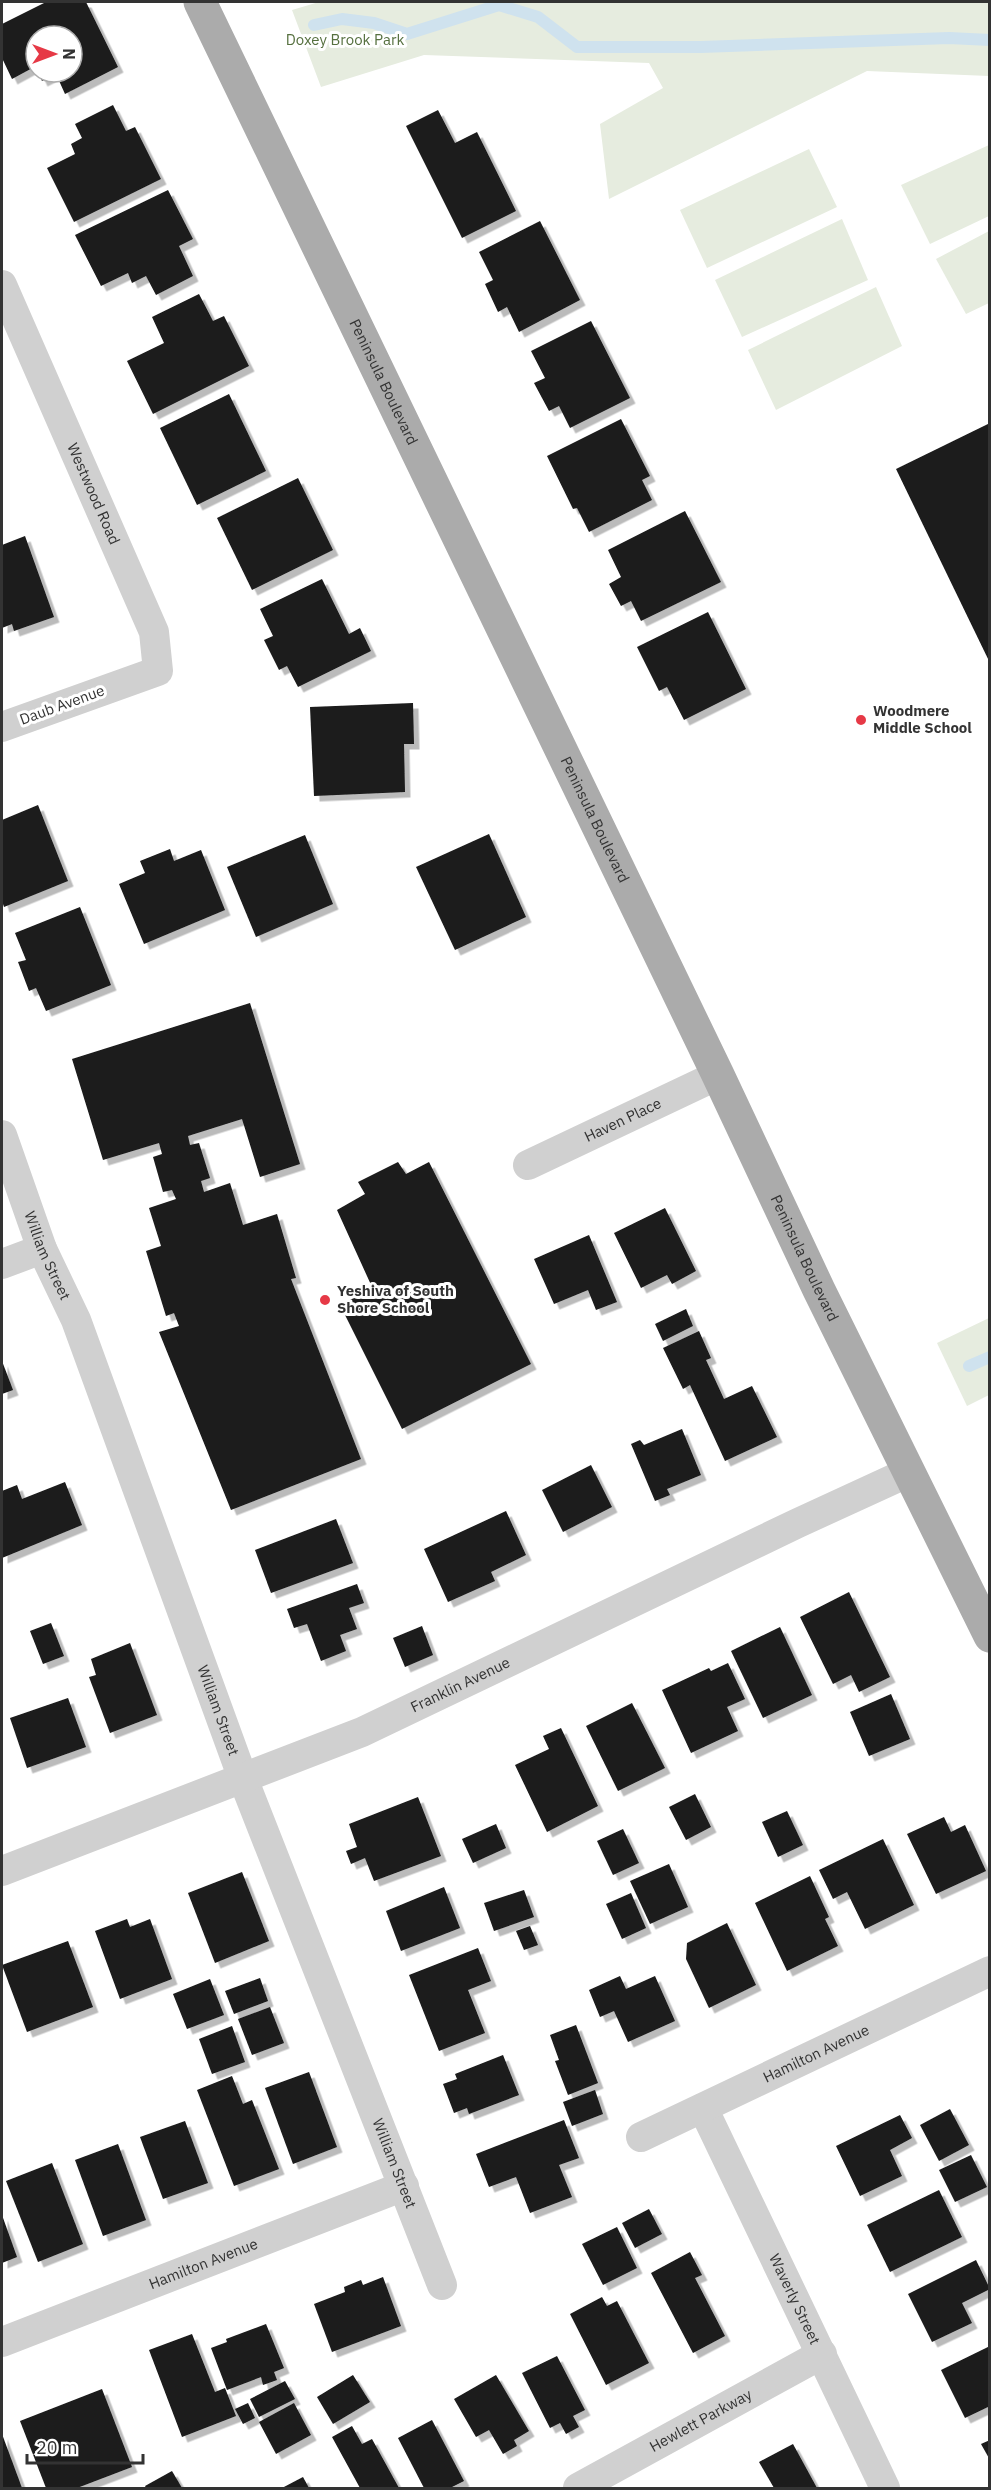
<svg xmlns="http://www.w3.org/2000/svg" width="991" height="2490" font-family="'IBM Plex Sans',sans-serif">
  <style>
    .green { fill: #e6ecdf }
    .lines { fill: none; stroke-linecap: round; stroke-linejoin: round }
    .stream { stroke: #cfe2ee; stroke-width: 12 }
    .building { fill: #1a1a1a; filter: url(#shadow) }
    .minor { stroke: #d0d0d0; stroke-width: 30 }
    .primary { stroke: #ababab; stroke-width: 33 }
    .poi-dot { fill: #e63946; stroke: #fff; stroke-width: 2 }
    .labels { text-anchor: middle; stroke-width: 6; stroke-linejoin: round; paint-order: stroke }
    .park-label { font-size: 15px; fill: #56703f; stroke: #fff }
    .street-label { font-size: 15px; fill: #333; stroke: #fff }
    .poi-label { font-size: 15px; font-weight: bold; fill: #333; stroke: #fff; text-anchor: start }
  </style>
  <defs>
    <filter id="shadow"><feDropShadow dx="5.5" dy="5.5" stdDeviation="0" flood-color="#0004"/></filter>
  </defs>
  <rect width="100%" height="100%" fill="#fff"/>
  <g class="green">
    <polygon points="319,2 989,2 989,76 867,71 609,199 600,124 663,88 649,63 424,55 321,87 292,10"/>
    <polygon points="989,145 989,216 930,244 901,185"/>
    <polygon points="809,149 837,207 707,268 680,210"/>
    <polygon points="842,219 868,280 742,337 715,280"/>
    <polygon points="989,231 989,303 966,314 936,259"/>
    <polygon points="876,287 902,346 776,410 748,350"/>
    <polygon points="989,1318 989,1395 967,1406 937,1343"/>
  </g>
  <g class="lines">
    <g class="stream">
      <polyline points="314,25 342,19 374,23 407,34 499,5 538,17 577,47 701,47 949,38 990,40"/>
      <polyline points="969,1366 990,1357"/>
    </g>
  </g>
  <g class="building">
    <polygon points="46,2 86,2 118,67 65,94 56,74 42,81 38,72 72,72 72,36 36,36 36,66 12,79 2,58 2,24"/>
    <polygon points="113,105 126,131 135,127 161,179 74,222 47,168 75,154 71,144 82,138 75,124"/>
    <polygon points="438,110 455,143 477,132 516,211 462,238 406,126"/>
    <polygon points="168,190 193,239 179,246 193,276 156,295 146,276 132,283 128,273 101,286 75,235"/>
    <polygon points="540,221 580,300 519,332 507,307 498,312 485,284 493,280 479,252"/>
    <polygon points="199,294 213,321 224,316 249,366 153,414 127,361 164,343 152,317"/>
    <polygon points="591,321 630,398 570,428 559,406 549,411 534,383 545,378 531,351"/>
    <polygon points="229,394 266,471 197,505 160,428"/>
    <polygon points="621,419 650,476 642,480 652,500 589,532 577,508 573,509 547,456"/>
    <polygon points="990,423 990,663 896,469"/>
    <polygon points="298,478 333,550 252,590 217,518"/>
    <polygon points="685,511 721,582 641,621 631,601 621,606 609,584 621,577 608,550"/>
    <polygon points="25,536 54,617 14,631 12,624 2,628 2,545"/>
    <polygon points="322,579 349,634 360,628 371,651 298,687 287,666 279,670 264,640 273,636 260,609"/>
    <polygon points="708,612 746,689 684,720 667,687 659,691 637,647"/>
    <polygon points="413,703 414,744 404,744 405,792 314,796 310,707"/>
    <polygon points="38,805 68,881 4,907 2,901 2,820"/>
    <polygon points="489,834 526,917 455,950 416,867"/>
    <polygon points="305,835 333,904 256,937 227,867"/>
    <polygon points="170,849 174,861 201,850 225,910 144,944 119,884 145,873 140,861"/>
    <polygon points="80,907 111,985 46,1011 36,988 29,991 18,962 26,960 15,933"/>
    <polygon points="250,1003 300,1164 260,1177 242,1119 188,1136 190,1145 199,1143 210,1178 201,1181 204,1192 230,1183 243,1225 277,1214 296,1278 291,1279 361,1459 231,1510 159,1332 179,1326 174,1313 166,1316 146,1251 161,1246 149,1208 176,1199 172,1190 163,1192 153,1157 162,1154 159,1143 103,1160 72,1059"/>
    <polygon points="398,1162 406,1174 429,1162 531,1364 402,1429 340,1305 372,1287 337,1210 365,1194 358,1182"/>
    <polygon points="665,1208 696,1271 672,1284 667,1275 641,1288 614,1233"/>
    <polygon points="589,1235 617,1302 596,1310 588,1290 554,1304 534,1259"/>
    <polygon points="686,1309 693,1326 663,1341 655,1324"/>
    <polygon points="699,1331 711,1358 706,1360 724,1399 752,1386 777,1437 725,1461 690,1385 683,1389 663,1348"/>
    <polygon points="2,1361 13,1390 2,1394"/>
    <polygon points="682,1429 701,1475 667,1489 670,1495 655,1501 631,1444 640,1440 644,1445"/>
    <polygon points="591,1465 612,1507 563,1532 542,1490"/>
    <polygon points="65,1482 82,1525 2,1558 2,1491 17,1485 22,1499"/>
    <polygon points="506,1511 526,1555 491,1572 495,1581 448,1602 424,1549"/>
    <polygon points="336,1519 353,1563 271,1593 255,1550"/>
    <polygon points="357,1584 364,1603 349,1608 357,1629 340,1635 346,1651 321,1661 307,1624 294,1628 287,1609"/>
    <polygon points="849,1592 890,1677 859,1692 851,1675 833,1684 800,1617"/>
    <polygon points="51,1623 64,1656 43,1664 30,1631"/>
    <polygon points="422,1626 433,1655 405,1667 393,1638"/>
    <polygon points="780,1627 812,1695 763,1718 731,1651"/>
    <polygon points="130,1643 157,1715 110,1733 89,1677 96,1675 91,1659"/>
    <polygon points="728,1663 745,1699 727,1707 738,1731 691,1753 662,1690 709,1668 711,1671"/>
    <polygon points="891,1694 910,1739 869,1756 850,1712"/>
    <polygon points="68,1698 86,1747 27,1768 10,1718"/>
    <polygon points="632,1703 665,1768 618,1791 586,1726"/>
    <polygon points="561,1728 598,1806 547,1832 515,1765 549,1749 543,1736"/>
    <polygon points="695,1794 711,1827 686,1840 669,1807"/>
    <polygon points="418,1797 441,1856 374,1881 365,1858 351,1864 346,1851 357,1847 349,1824"/>
    <polygon points="787,1811 803,1845 778,1857 762,1822"/>
    <polygon points="944,1817 951,1832 965,1825 986,1871 936,1894 907,1834"/>
    <polygon points="496,1824 506,1848 473,1863 462,1839"/>
    <polygon points="623,1829 639,1863 613,1875 597,1841"/>
    <polygon points="883,1839 914,1905 865,1929 847,1892 833,1899 819,1870"/>
    <polygon points="669,1864 688,1907 650,1924 630,1881"/>
    <polygon points="242,1872 269,1941 215,1963 188,1893"/>
    <polygon points="810,1876 829,1917 825,1919 838,1946 787,1971 755,1903"/>
    <polygon points="444,1887 460,1928 401,1951 386,1911"/>
    <polygon points="524,1890 534,1917 494,1931 484,1903"/>
    <polygon points="631,1893 646,1928 622,1939 606,1904"/>
    <polygon points="127,1919 130,1927 150,1919 172,1979 120,1999 95,1931"/>
    <polygon points="727,1923 756,1985 709,2008 686,1959 687,1943"/>
    <polygon points="530,1926 538,1945 524,1950 516,1931"/>
    <polygon points="68,1941 93,2007 27,2032 2,1965"/>
    <polygon points="478,1948 491,1981 468,1990 485,2033 439,2051 409,1975"/>
    <polygon points="620,1976 626,1989 655,1976 675,2021 628,2042 614,2011 600,2017 589,1990"/>
    <polygon points="260,1978 268,2001 234,2014 225,1991"/>
    <polygon points="210,1979 224,2015 187,2029 173,1994"/>
    <polygon points="270,2007 284,2043 252,2055 238,2019"/>
    <polygon points="576,2025 598,2083 568,2095 555,2061 559,2060 550,2035"/>
    <polygon points="232,2026 245,2062 212,2074 199,2039"/>
    <polygon points="503,2055 519,2095 469,2114 467,2108 454,2113 443,2084 457,2079 455,2074"/>
    <polygon points="309,2072 337,2147 293,2164 265,2088"/>
    <polygon points="232,2076 243,2104 252,2100 279,2169 234,2186 197,2090"/>
    <polygon points="595,2090 603,2114 572,2126 563,2102"/>
    <polygon points="950,2109 969,2145 939,2161 920,2125"/>
    <polygon points="900,2115 912,2138 890,2150 902,2176 860,2196 836,2146"/>
    <polygon points="564,2120 579,2158 559,2165 572,2197 530,2213 516,2177 489,2187 476,2154"/>
    <polygon points="185,2121 208,2183 163,2199 140,2137"/>
    <polygon points="118,2144 146,2220 103,2236 75,2160"/>
    <polygon points="971,2155 987,2187 955,2202 939,2170"/>
    <polygon points="52,2163 83,2244 38,2262 6,2181"/>
    <polygon points="939,2190 962,2237 890,2272 867,2225"/>
    <polygon points="649,2209 662,2234 635,2248 622,2223"/>
    <polygon points="2,2215 17,2257 2,2263"/>
    <polygon points="617,2227 637,2268 603,2285 582,2244"/>
    <polygon points="690,2252 702,2275 695,2278 725,2336 693,2353 651,2273"/>
    <polygon points="976,2260 990,2289 962,2303 972,2323 932,2342 908,2294"/>
    <polygon points="383,2277 401,2326 332,2352 314,2304 345,2292 344,2287 361,2280 363,2285"/>
    <polygon points="602,2297 607,2306 617,2301 649,2363 606,2385 570,2314"/>
    <polygon points="266,2324 284,2368 274,2372 277,2380 263,2385 261,2377 227,2390 211,2348 227,2342 226,2339"/>
    <polygon points="192,2334 215,2392 225,2388 236,2416 182,2437 149,2350"/>
    <polygon points="990,2346 990,2406 965,2418 941,2370"/>
    <polygon points="557,2356 585,2410 573,2416 579,2427 566,2434 560,2423 550,2428 522,2373"/>
    <polygon points="353,2375 370,2402 333,2424 317,2397"/>
    <polygon points="496,2375 529,2431 514,2440 517,2446 503,2454 489,2430 476,2437 454,2399"/>
    <polygon points="285,2381 295,2399 259,2417 250,2399"/>
    <polygon points="102,2389 132,2467 77,2488 46,2488 20,2421"/>
    <polygon points="248,2403 255,2418 243,2424 235,2409"/>
    <polygon points="294,2403 311,2435 276,2454 259,2422"/>
    <polygon points="432,2420 464,2481 450,2488 424,2488 398,2438"/>
    <polygon points="352,2426 362,2444 372,2439 399,2488 360,2488 332,2437"/>
    <polygon points="2,2434 22,2488 2,2488"/>
    <polygon points="990,2440 990,2460 981,2444"/>
    <polygon points="793,2444 817,2488 774,2488 759,2462"/>
    <polygon points="172,2471 182,2488 146,2488 145,2486"/>
    <polygon points="303,2477 309,2488 282,2488"/>
  </g>
  <g class="lines">
    <g class="minor">
      <path id="s1" d="M2 285 154 632 158 671 2 727"/>
      <path id="s2" d="M2 1135 42 1249 76 1320 242 1776 442 2285"/>
      <path id="s3" d="M528 1165 718 1075"/>
      <polyline points="2,1264 42,1249"/>
      <path id="s4" d="M2 1871 362 1732 798 1523 909 1472"/>
      <path id="s5" d="M703 2108 885 2488"/>
      <path id="s6" d="M641 2137 990 1971"/>
      <path id="s7" d="M2 2342 404 2186"/>
      <path id="s8" d="M578 2488 822 2354"/>
    </g>
    <path class="primary" id="s9" d="M200 2 718 1075 819 1290 990 1636"/>
  </g>
  <g class="poi-dot">
    <circle cx="861" cy="720" r="6"/>
    <circle cx="325" cy="1300" r="6"/>
  </g>
  <g class="labels">
    <g class="park-label">
      <text x="345" y="45">Doxey Brook Park</text>
    </g>
    <g class="street-label">
      <text dy="5" stroke="none"><textPath href="#s9" startOffset="422">Peninsula Boulevard</textPath></text>
      <text dy="5" stroke="none"><textPath href="#s1" startOffset="228">Westwood Road</textPath></text>
      <text transform="translate(62 705) rotate(-20)" y="5">Daub Avenue</text>
      <text dy="5" stroke="none"><textPath href="#s9" startOffset="908">Peninsula Boulevard</textPath></text>
      <text dy="5" stroke="none"><textPath href="#s3" startOffset="105">Haven Place</textPath></text>
      <text dy="5" stroke="none"><textPath href="#s2" startOffset="129">William Street</textPath></text>
      <text dy="5" stroke="none"><textPath href="#s9" startOffset="1394">Peninsula Boulevard</textPath></text>
      <text dy="5" stroke="none"><textPath href="#s4" startOffset="495">Franklin Avenue</textPath></text>
      <text dy="5" stroke="none"><textPath href="#s2" startOffset="615">William Street</textPath></text>
      <text dy="5" stroke="none"><textPath href="#s6" startOffset="194">Hamilton Avenue</textPath></text>
      <text dy="5" stroke="none"><textPath href="#s2" startOffset="1101">William Street</textPath></text>
      <text dy="5" stroke="none"><textPath href="#s7" startOffset="216">Hamilton Avenue</textPath></text>
      <text dy="5" stroke="none"><textPath href="#s5" startOffset="212">Waverly Street</textPath></text>
      <text dy="5" stroke="none"><textPath href="#s8" startOffset="140">Hewlett Parkway</textPath></text>
    </g>
    <g class="poi-label">
      <text x="873" y="716">Woodmere<tspan x="873" dy="17">Middle School</tspan></text>
      <text x="337" y="1296">Yeshiva of South<tspan x="337" dy="17">Shore School</tspan></text>
    </g>
  </g>
  <rect width="991" height="2490" fill="none" stroke="#333333" stroke-width="6"/>
  <g transform="translate(54 54) rotate(90)"><circle r="28" fill="#ffffff" stroke="#adadad" stroke-width="1.5"/>
  <path d="M0-4.5L10 22L0 15L-10 22Z" fill="#e63946"/>
  <text y="-9" font-size="16" font-weight="bold" text-anchor="middle" fill="#333333">N</text>
  </g>
  <path d="M27 2454v9h116v-9" fill="none" stroke="#333333" stroke-width="3"/>
  <text x="36" y="2454" font-size="18" fill="#333333" stroke="#ffffff" stroke-width="4.5" paint-order="stroke">20 m</text>
</svg>
